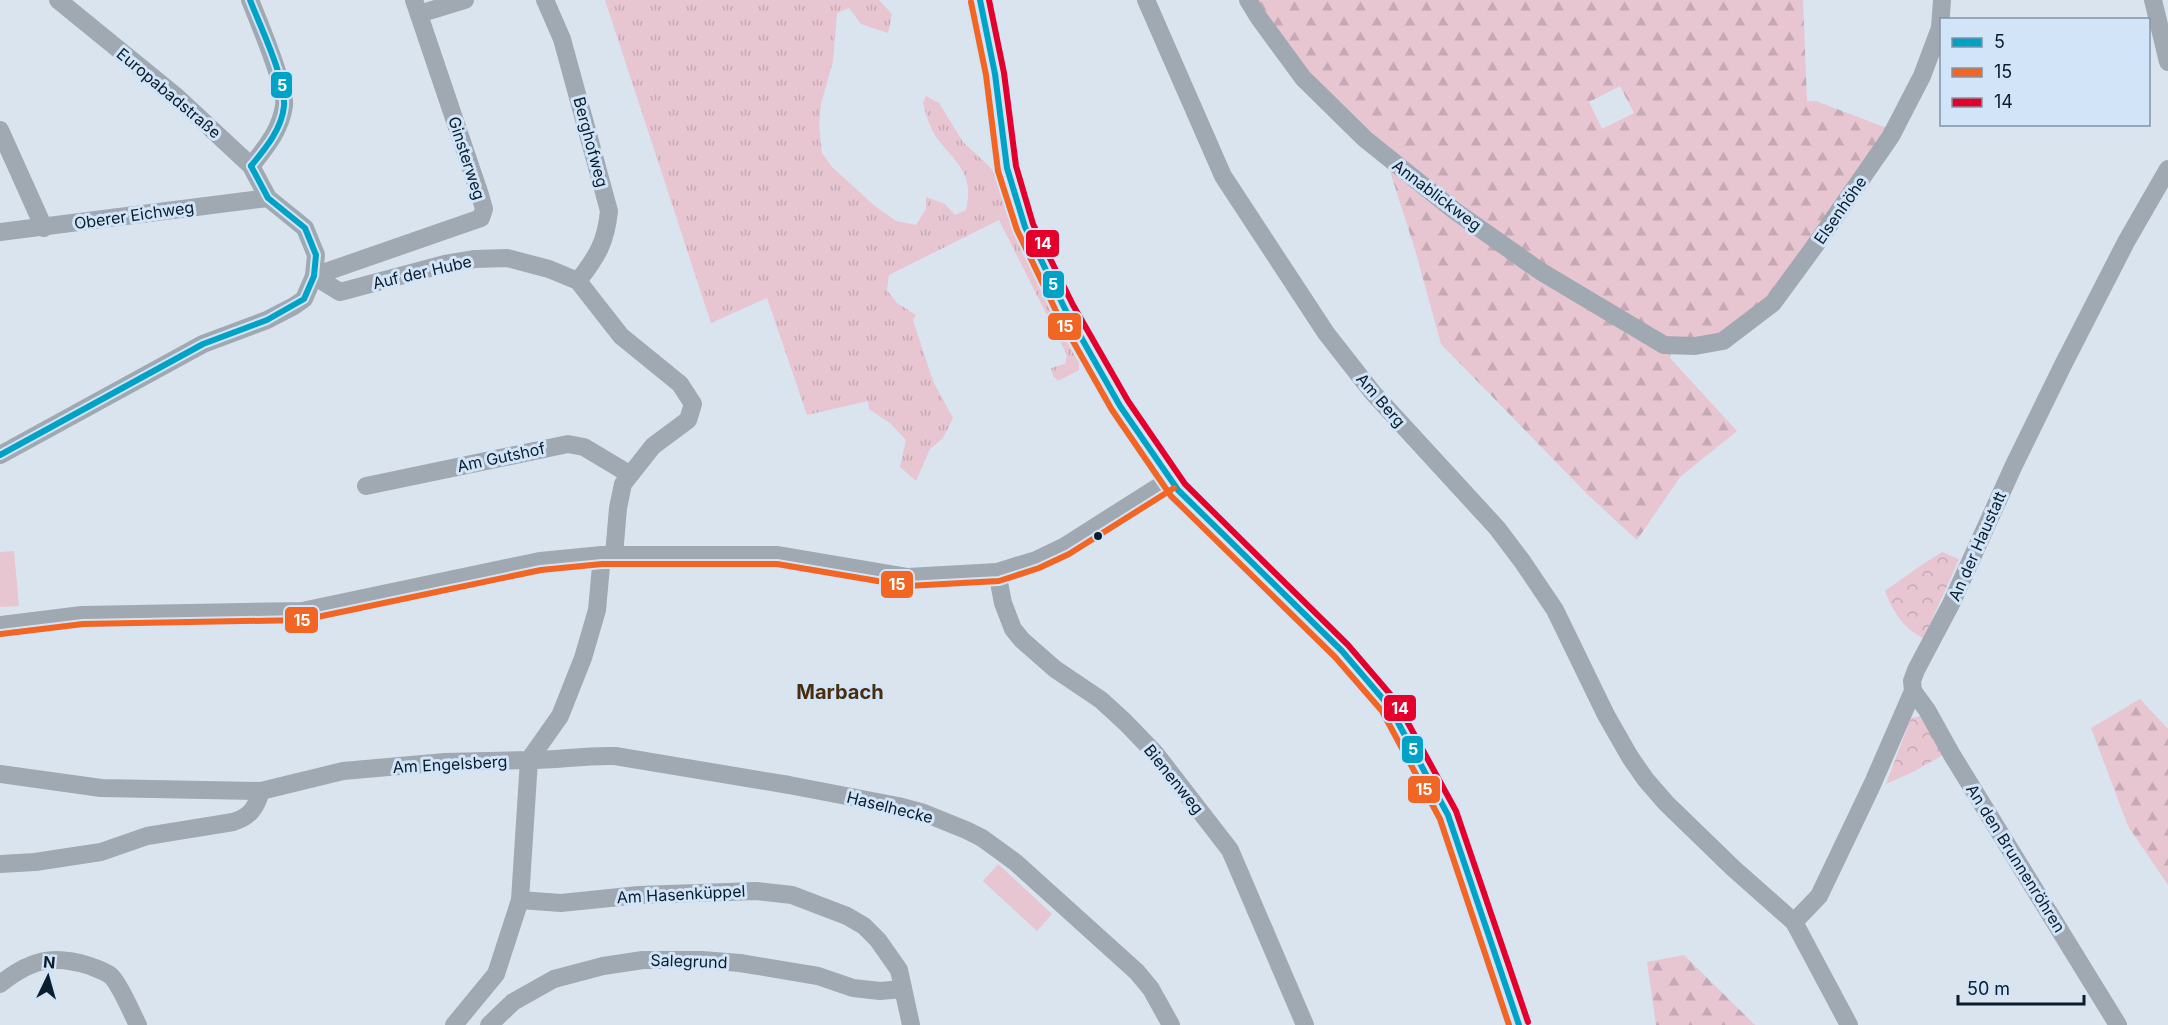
<svg xmlns="http://www.w3.org/2000/svg" width="2168" height="1025" font-family="Inter,sans-serif">
  <style>
    .grass { fill: url(#grass-tufts) }
    .forest { fill: url(#forest-firs); fill-rule: evenodd }
    .park { fill: url(#park-crowns) }
    .pitch { fill: #e7c5d1 }
    .lines { fill: none; stroke-linecap: round; stroke-linejoin: round }
    .minor { stroke: #a0a8b1; stroke-width: 18 }
    .major { stroke: #a1abb5; stroke-width: 24 }
    .bus-1-casing { stroke: #d1e4f8; stroke-width: 10 }
    .bus-2-casing { stroke: #d1e4f8; stroke-width: 10 }
    .bus-3-casing { stroke: #d1e4f8; stroke-width: 10 }
    .bus-1 { stroke: #00a2c6; stroke-width: 6 }
    .bus-2 { stroke: #f26522; stroke-width: 6 }
    .bus-3 { stroke: #e4002b; stroke-width: 6 }
    .bus-dot { fill: #091d2e; stroke: #d1e4f8; stroke-width: 2 }
    .labels { text-anchor: middle; stroke-width: 6; stroke-linejoin: round; paint-order: stroke }
    .street-label { font-size: 16px; fill: #091d2e; stroke: #d1e4f8 }
    .quarter-label { font-size: 20px; font-weight: bold; fill: #492e0e; stroke: #d1e4f8 }
    .line-badge { stroke: #d1e4f8; stroke-width: 2 }
    .badge-label { font-size: 16px; text-anchor: middle; font-weight: bold; fill: #fff }
  </style>
  <defs>
    <pattern id="grass-tufts" width="24" height="20" patternUnits="userSpaceOnUse" patternTransform="scale(1.5)"><rect width="24" height="20" fill="#e7c5d1"/><path d="M3 7l-1-3M5 7V3M7 7l1-3M15 17l-1-3M17 17v-4M19 17l1-3" fill="none" stroke="#c5a9b4"/></pattern>
    <pattern id="forest-firs" width="22" height="20" patternUnits="userSpaceOnUse" patternTransform="scale(1.5)"><rect width="22" height="20" fill="#e7c5d1"/><path d="M5 1l3.5 6h-7zM16 11l3.5 6h-7z" fill="#c5a9b4"/></pattern>
    <pattern id="park-crowns" width="20" height="18" patternUnits="userSpaceOnUse" patternTransform="scale(1.5)"><rect width="20" height="18" fill="#e7c5d1"/><path d="M2 6a3 3 0 1 1 6 0M12 15a3 3 0 1 1 6 0" fill="none" stroke="#c5a9b4"/></pattern>
  </defs>
  <rect width="100%" height="100%" fill="#dae4ef"/>
  <path class="grass" d="M605 0H879L892 14 888 33 861 24 849 8 837 13 833 61 821 104 819 126 822 153 832 167 876 207 896 221 916 225 926 209V197L945 204 955 215 966 210C975 170 954 163 935 135 929 126 926 113 923 103L926 96 939 103 963 142 991 168 1047 294 1064 337 1079 363V370L1058 381 1053 376 1051 368 1065 364 1067 355 999 220 889 275 887 290 897 303 916 315 913 320 933 381 953 418 943 438 930 449 916 481 900 467 906 440 890 423 869 409 868 401 807 415 767 298 711 323Z"/>
  <g class="forest">
    <path d="M1257 0H1803L1807 101H1816L1887 128 1769 299 1719 337 1672 341 1670 358 1737 431 1680 477 1637 540 1589 496 1441 344 1416 253 1388 165 1309 73ZM1620 86 1634 113 1602 129 1589 102Z"/>
    <polygon points="2140,699 2168,729 2168,885 2128,826 2091,728"/>
    <polygon points="1684,955 1755,1025 1656,1025 1647,962"/>
  </g>
  <g class="park">
    <path d="M1942 552 1959 559 1924 638C1906 632 1891 609 1885 591L1920 566Z"/>
    <polygon points="1920,716 1932,734 1943,755 1915,771 1886,784 1909,723 1912,718"/>
  </g>
  <g class="pitch">
    <polygon points="14,551 19,606 0,607 0,552"/>
    <polygon points="998,864 1052,914 1037,931 983,881"/>
  </g>
  <g class="lines">
    <g class="minor">
      <path d="M250 0C258 20 287 89 284 106 280 131 266 147 251 166"/>
      <path d="M545 0 562 39 609 211C606 242 597 257 578 281"/>
      <polyline points="1146,0 1223,176 1326,333 1373,393 1497,528 1522,561 1555,610 1606,715 1630,757 1646,780 1666,803 1733,868 1794,922 1849,1025"/>
      <polyline points="1248,0 1259,18 1303,78 1365,139 1455,211 1540,271 1664,345 1695,346 1723,341 1773,303 1814,247 1891,136 1922,76 1940,28 1942,0"/>
      <polyline points="2153,0 2168,62"/>
      <polyline points="419,14 465,0"/>
      <polyline points="0,130 44,228"/>
      <polyline points="0,232 268,198"/>
      <polyline points="314,276 340,292 445,264 475,259 507,258 549,269 578,281 621,336 680,384 693,404 688,420 653,446 623,484 618,508 614,555"/>
      <polyline points="314,276 481,218 484,209 480,195 414,0"/>
      <polyline points="0,455 203,344 267,320 294,306 304,299 314,276 316,255 305,228 268,198 251,166 177,97 58,0"/>
      <polyline points="366,486 568,444 584,447 629,474"/>
      <polyline points="997,572 1003,603 1013,629 1022,640 1055,669 1101,700 1125,722 1155,753 1230,850 1305,1025"/>
      <polyline points="0,625 82,615 302,611 540,561 602,555 778,555 908,577 997,572 1036,560 1065,546 1169,480"/>
      <polyline points="1913,691 1927,710 1952,755 2118,1025"/>
      <polyline points="0,774 101,788 261,791 343,771 445,762 529,760 560,716 583,658 597,610 602,555"/>
      <path d="M0 864 35 862 101 852 147 836 233 822C250 817 256 808 261 791"/>
      <polyline points="520,900 561,903 639,895 756,891 792,895 847,916 864,926 878,940 899,970 911,1025"/>
      <polyline points="1794,922 1819,896 1872,785 1913,691 1912,681 1916,670 1951,604 2014,465 2063,365 2126,242 2168,169"/>
      <path d="M0 984C30 960 52 954 90 966 97 969 105 971 111 976 120 984 132 1014 138 1025"/>
      <path d="M454 1025 496 974 520 900 529 760C558 760 586 755 615 756L789 785 898 806 924 813 966 830 982 838 1015 862 1137 972 1151 989 1171 1025"/>
      <polyline points="489,1025 513,1002 554,979 603,966 643,960 702,960 740,963 818,976 853,988 880,991 903,989"/>
    </g>
    <polyline class="major" points="980,0 995,74 1007,168 1025,227 1065,309 1120,406 1178,490 1342,651 1389,706 1448,815 1519,1025"/>
    <defs>
      <g id="bus-1">
        <path d="M250 0C260 26 286 79 284 106 282 129 265 149 251 166"/>
        <polyline points="980,0 995,74 1007,168 1025,227 1065,309 1120,406 1178,490 1342,651 1389,706 1448,815 1519,1025"/>
        <polyline points="0,455 203,344 267,320 304,299 314,276 316,255 305,228 268,198 251,166"/>
      </g>
      <g id="bus-2">
        <polyline points="971,2 986,75 998,171 1017,230 1057,313 1112,410 1171,496 1335,657 1382,711 1440,819 1509,1025"/>
        <polyline points="1,634 83,624 303,620 541,570 602,564 777,564 907,586 999,581 1039,568 1069,554 1174,488"/>
      </g>
      <polyline id="bus-3" points="989,0 1004,73 1016,166 1033,224 1073,305 1128,401 1185,484 1348,645 1396,701 1456,811 1528,1022"/>
    </defs>
    <use href="#bus-1" class="bus-1-casing"/>
    <use href="#bus-2" class="bus-2-casing"/>
    <use href="#bus-3" class="bus-3-casing"/>
    <use href="#bus-1" class="bus-1"/>
    <use href="#bus-2" class="bus-2"/>
    <use href="#bus-3" class="bus-3"/>
  </g>
  <circle class="bus-dot" cx="1098" cy="536" r="5"/>
  <g class="labels">
    <g class="street-label">
      <text transform="translate(169 93) rotate(40)" y="6">Europabadstraße</text>
      <text transform="translate(591 142) rotate(75)" y="6">Berghofweg</text>
      <text transform="translate(467 158) rotate(72)" y="6">Ginsterweg</text>
      <text transform="translate(1437 195) rotate(37)" y="6">Annablickweg</text>
      <text transform="translate(1840 210) rotate(-55)" y="6">Elsenhöhe</text>
      <text transform="translate(134 215) rotate(-8)" y="6">Oberer Eichweg</text>
      <text transform="translate(422 272) rotate(-13)" y="6">Auf der Hube</text>
      <text transform="translate(1381 400) rotate(49)" y="6">Am Berg</text>
      <text transform="translate(501 457) rotate(-12)" y="6">Am Gutshof</text>
      <text transform="translate(1977 546) rotate(-66)" y="6">An der Haustatt</text>
      <text transform="translate(450 764) rotate(-3)" y="6">Am Engelsberg</text>
      <text transform="translate(1174 779) rotate(51)" y="6">Bienenweg</text>
      <text transform="translate(890 807) rotate(14)" y="6">Haselhecke</text>
      <text transform="translate(2016 858) rotate(58)" y="6">An den Brunnenröhren</text>
      <text transform="translate(681 894) rotate(-3)" y="6">Am Hasenküppel</text>
      <text transform="translate(689 961) rotate(2)" y="6">Salegrund</text>
    </g>
    <g class="quarter-label">
      <text x="840" y="699">Marbach</text>
    </g>
  </g>
  <g class="line-badge">
    <rect x="270" y="71" width="23" height="28" rx="6" fill="#00a2c6"/>
    <rect x="1025" y="229" width="35" height="29" rx="6" fill="#e4002b"/>
    <rect x="1042" y="270" width="23" height="29" rx="6" fill="#00a2c6"/>
    <rect x="1047" y="312" width="35" height="29" rx="6" fill="#f26522"/>
    <rect x="880" y="570" width="34" height="29" rx="6" fill="#f26522"/>
    <rect x="284" y="606" width="35" height="28" rx="6" fill="#f26522"/>
    <rect x="1383" y="694" width="34" height="28" rx="6" fill="#e4002b"/>
    <rect x="1401" y="735" width="23" height="29" rx="6" fill="#00a2c6"/>
    <rect x="1407" y="775" width="34" height="29" rx="6" fill="#f26522"/>
  </g>
  <g class="badge-label">
    <text x="282" y="91">5</text>
    <text x="1043" y="249">14</text>
    <text x="1053" y="290">5</text>
    <text x="1065" y="332">15</text>
    <text x="897" y="590">15</text>
    <text x="302" y="626">15</text>
    <text x="1400" y="714">14</text>
    <text x="1413" y="755">5</text>
    <text x="1424" y="795">15</text>
  </g>
  <rect x="1940" y="18" width="210" height="108" fill="#d1e4f8" stroke="#8194a7" stroke-width="1.5"/>
  <rect x="1952" y="38" width="30" height="9" fill="#00a2c6" stroke="#8194a7" stroke-width="1.5"/>
  <text x="1994" y="48" font-size="18" fill="#091d2e">5</text>
  <rect x="1952" y="68" width="30" height="9" fill="#f26522" stroke="#8194a7" stroke-width="1.5"/>
  <text x="1994" y="78" font-size="18" fill="#091d2e">15</text>
  <rect x="1952" y="98" width="30" height="9" fill="#e4002b" stroke="#8194a7" stroke-width="1.5"/>
  <text x="1994" y="108" font-size="18" fill="#091d2e">14</text>
  <g transform="translate(48 977) rotate(5)" stroke="#d1e4f8" stroke-width="4.5" paint-order="stroke">
  <path d="M0-4.5L10 22L0 15L-10 22Z" fill="#091d2e"/>
  <text y="-9" font-size="16" font-weight="bold" text-anchor="middle" fill="#091d2e">N</text>
  </g>
  <path d="M1958 995v9h126v-9" fill="none" stroke="#091d2e" stroke-width="3"/>
  <text x="1967" y="995" font-size="18" fill="#091d2e" stroke="#d1e4f8" stroke-width="4.5" paint-order="stroke">50 m</text>
</svg>
